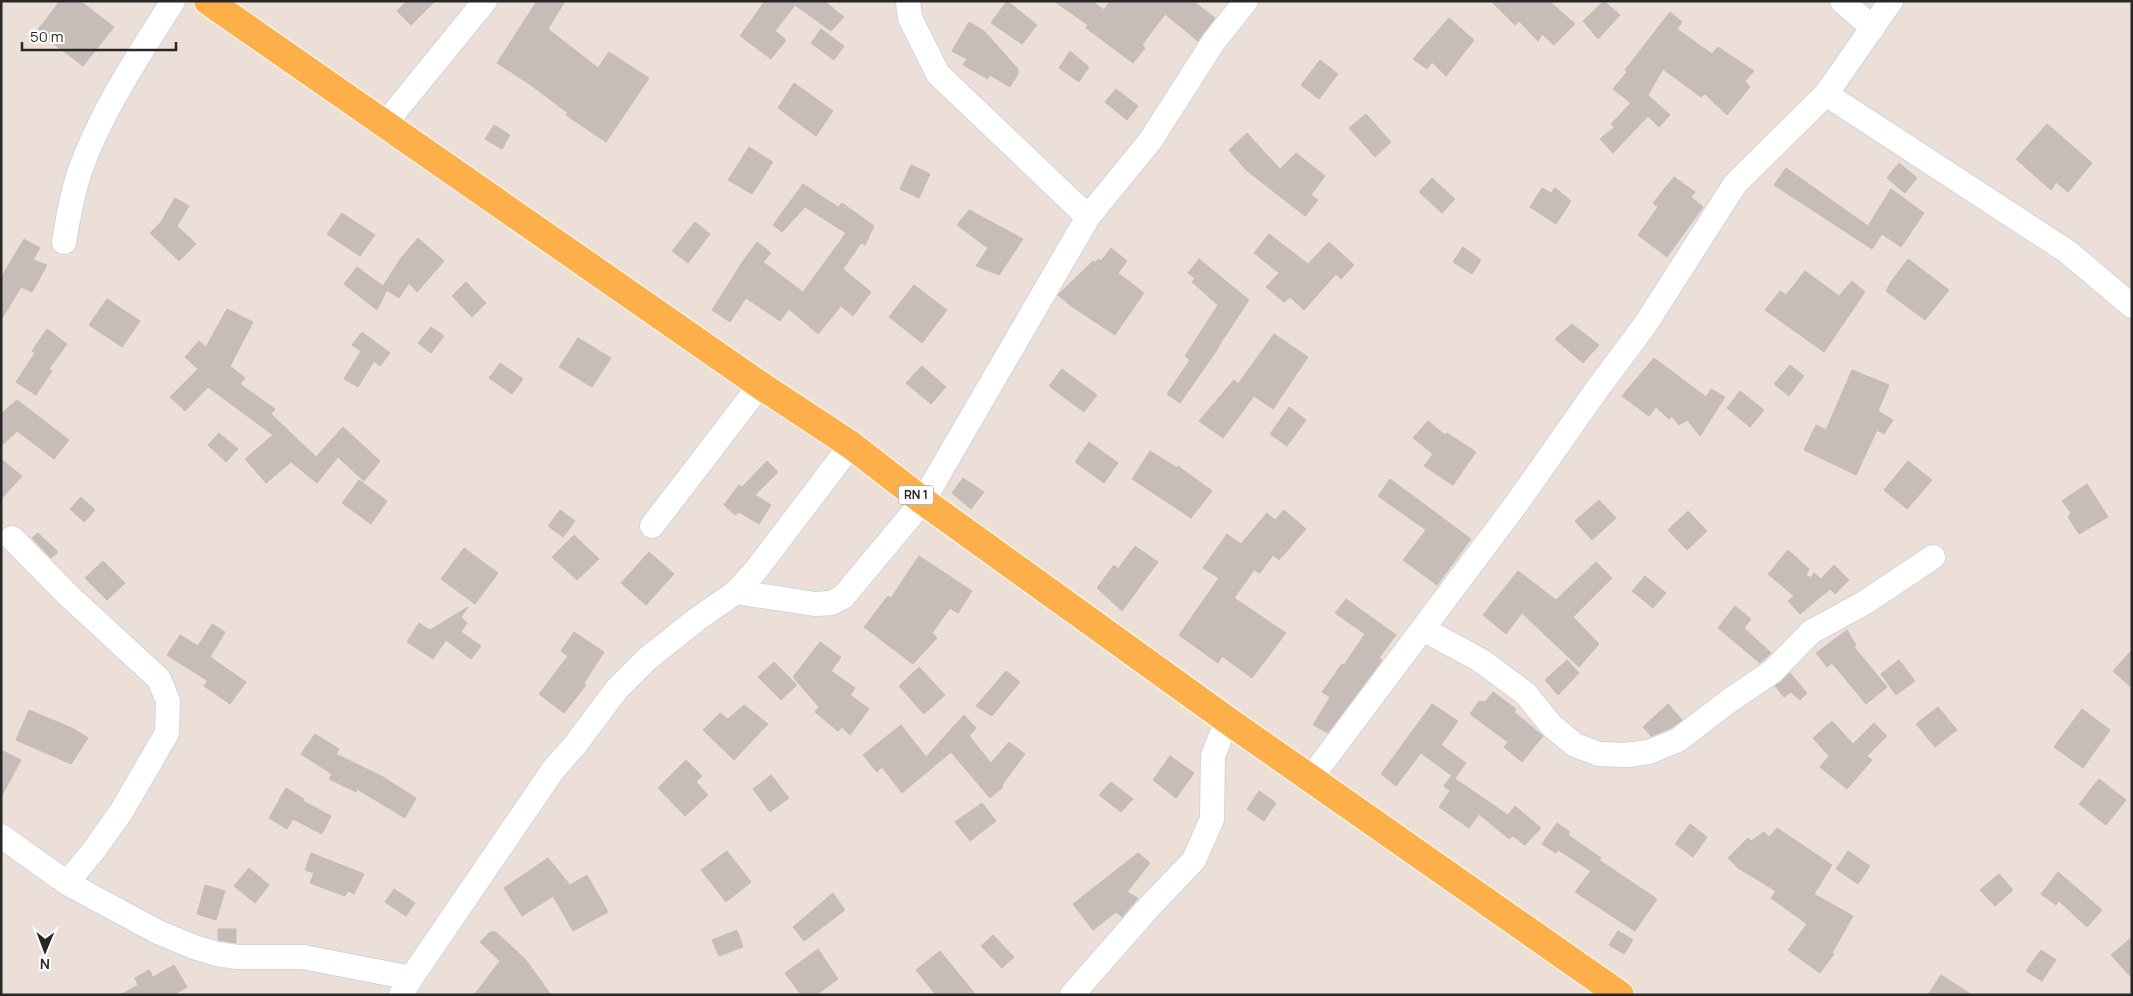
<svg xmlns="http://www.w3.org/2000/svg" width="2133" height="996" font-family="Manrope,sans-serif">
  <style>
    .building { fill: #c7bcb7; stroke: #c7bbb1 }
    .lines { fill: none; stroke-linecap: round; stroke-linejoin: round }
    .minor-casing { stroke: #ccd5e2; stroke-width: 26 }
    .primary-casing { stroke: #fff; stroke-width: 30 }
    .minor { stroke: #fff; stroke-width: 24 }
    .primary { stroke: #fdb04a; stroke-width: 28 }
    .labels { text-anchor: middle; stroke-width: 4; stroke-linejoin: round; paint-order: stroke }
    .shield { fill: #fff; stroke: #686868; stroke-width: 1 }
    .shield-label { font-size: 12px; font-weight: bold; fill: #272727 }
  </style>
  <rect width="100%" height="100%" fill="#ecdfd7"/>
  <g class="building">
    <polygon points="60,1 80,1 114,27 83,66 37,31"/>
    <polygon points="407,1 435,1 411,25 397,11"/>
    <polygon points="537,1 565,1 548,29 598,68 609,52 649,78 606,142 566,115 568,113 528,83 497,63"/>
    <polygon points="765,1 824,1 844,17 831,31 795,5 775,31 786,40 771,59 740,36"/>
    <polygon points="1007,1 1037,25 1022,44 991,23"/>
    <polygon points="1054,1 1092,1 1104,10 1110,1 1193,1 1215,18 1198,41 1165,14 1142,45 1145,48 1133,63 1086,28 1088,25"/>
    <polygon points="1491,1 1549,1 1575,24 1554,45 1542,34 1538,41 1519,21 1515,25"/>
    <polygon points="1604,1 1620,15 1598,39 1583,21"/>
    <polygon points="1670,12 1682,22 1677,29 1712,54 1718,47 1754,71 1745,81 1750,87 1727,115 1705,94 1701,97 1663,69 1648,95 1670,115 1659,127 1648,116 1613,153 1600,139 1615,127 1611,124 1631,103 1613,89 1627,72 1625,70"/>
    <polygon points="1449,18 1474,40 1446,76 1432,62 1427,69 1413,59"/>
    <polygon points="969,22 984,31 1018,69 1018,74 1010,87 990,75 988,79 963,65 967,59 952,51"/>
    <polygon points="821,29 844,46 834,60 811,43"/>
    <polygon points="1070,51 1089,67 1079,82 1059,68"/>
    <polygon points="1320,60 1338,74 1319,99 1301,85"/>
    <polygon points="794,83 833,111 816,136 778,108"/>
    <polygon points="1116,89 1138,106 1127,120 1105,102"/>
    <polygon points="1366,114 1391,142 1375,157 1349,128"/>
    <polygon points="2047,124 2092,163 2068,192 2056,182 2051,190 2016,159"/>
    <polygon points="494,125 510,135 502,149 485,139"/>
    <polygon points="1247,133 1280,169 1296,153 1325,176 1311,195 1318,200 1305,216 1246,170 1229,150"/>
    <polygon points="749,147 773,162 752,194 728,180"/>
    <polygon points="1899,163 1917,178 1905,193 1887,178"/>
    <polygon points="911,165 930,174 919,198 900,189"/>
    <polygon points="1786,168 1868,226 1891,189 1924,213 1901,247 1882,234 1872,249 1774,185"/>
    <polygon points="1674,177 1695,192 1691,197 1703,207 1667,257 1638,235 1658,207 1653,203"/>
    <polygon points="1432,178 1455,199 1442,213 1419,192"/>
    <polygon points="803,184 838,207 842,203 874,226 865,245 861,243 843,269 871,292 853,316 841,306 818,334 789,309 780,321 746,298 730,322 712,310 743,261 757,242 771,253 763,262 803,292 846,233 805,207 782,232 773,225"/>
    <polygon points="1542,188 1551,193 1555,188 1571,201 1556,224 1530,207"/>
    <polygon points="175,198 189,206 177,226 196,244 179,261 150,233 161,222"/>
    <polygon points="969,210 1023,239 999,275 976,266 988,248 957,225"/>
    <polygon points="342,213 375,235 360,256 327,234"/>
    <polygon points="695,222 710,234 688,263 672,251"/>
    <polygon points="1269,234 1308,264 1329,242 1354,265 1341,279 1336,274 1304,310 1290,297 1284,302 1266,287 1279,273 1254,253"/>
    <polygon points="418,238 444,261 417,292 409,283 399,298 387,290 377,310 344,284 357,267 383,286 401,258"/>
    <polygon points="24,239 40,248 33,260 47,265 32,292 21,287 1,320 1,278"/>
    <polygon points="1463,247 1481,260 1472,274 1453,262"/>
    <polygon points="1111,248 1127,261 1118,273 1144,293 1115,335 1071,306 1058,295 1093,261 1095,263 1098,259 1101,261"/>
    <polygon points="1199,259 1249,300 1218,347 1219,347 1180,403 1167,394 1190,360 1185,356 1218,305 1192,282 1195,278 1188,273"/>
    <polygon points="1908,259 1949,290 1925,320 1886,291 1890,283"/>
    <polygon points="1805,271 1839,296 1852,281 1865,292 1824,352 1765,310 1780,291 1786,295"/>
    <polygon points="466,282 486,303 472,317 452,296"/>
    <polygon points="914,285 947,310 922,343 889,317"/>
    <polygon points="107,299 140,321 122,347 89,325"/>
    <polygon points="227,309 253,322 230,366 245,378 240,384 275,409 271,414 316,457 343,427 380,461 364,481 338,457 317,483 291,462 266,483 245,459 273,435 208,387 185,411 170,397 198,369 185,357 199,341 206,347"/>
    <polygon points="1572,324 1599,345 1583,363 1555,339"/>
    <polygon points="431,327 444,336 431,353 418,343"/>
    <polygon points="47,329 67,344 49,369 52,371 36,395 16,382 35,353 32,351"/>
    <polygon points="362,332 390,353 380,366 374,361 358,387 344,379 361,351 352,345"/>
    <polygon points="1274,334 1308,357 1273,409 1254,396 1223,438 1199,421 1234,380 1238,384"/>
    <polygon points="578,338 611,358 592,387 559,367"/>
    <polygon points="1654,358 1706,397 1711,389 1725,397 1700,436 1687,420 1679,425 1672,416 1669,419 1656,407 1649,416 1622,396"/>
    <polygon points="500,363 523,379 512,394 489,378"/>
    <polygon points="1790,365 1804,376 1789,396 1774,384"/>
    <polygon points="922,366 946,387 931,404 906,383"/>
    <polygon points="1062,369 1097,395 1084,412 1049,386"/>
    <polygon points="1852,370 1889,385 1878,411 1893,420 1884,434 1877,430 1856,475 1804,450 1816,425 1826,430"/>
    <polygon points="1740,391 1764,410 1750,427 1727,408"/>
    <polygon points="17,400 69,440 54,459 17,431 1,446 1,414"/>
    <polygon points="1289,407 1306,420 1287,446 1270,434"/>
    <polygon points="1428,421 1445,435 1447,433 1476,452 1453,485 1424,466 1433,454 1413,438"/>
    <polygon points="219,433 238,449 226,462 208,445"/>
    <polygon points="1089,442 1118,463 1104,483 1075,462"/>
    <polygon points="1150,451 1177,468 1178,466 1212,491 1191,518 1132,479"/>
    <polygon points="1,459 22,476 1,499"/>
    <polygon points="767,461 778,472 755,495 771,505 759,524 739,512 735,515 724,505 739,485 742,487"/>
    <polygon points="1908,461 1932,480 1907,509 1884,490"/>
    <polygon points="963,478 984,492 971,509 952,493"/>
    <polygon points="1390,479 1471,539 1437,585 1403,560 1426,530 1378,496"/>
    <polygon points="359,480 387,501 371,524 342,503"/>
    <polygon points="2087,484 2108,517 2079,534 2068,517 2071,513 2062,501"/>
    <polygon points="81,497 95,510 84,522 70,509"/>
    <polygon points="1599,500 1616,518 1592,540 1575,521"/>
    <polygon points="560,510 575,521 563,537 548,526"/>
    <polygon points="1284,510 1306,529 1279,560 1273,555 1260,573 1254,570 1234,598 1286,633 1252,678 1222,656 1218,663 1179,635 1219,578 1203,568 1227,534 1241,544 1267,513 1275,520"/>
    <polygon points="1688,511 1707,531 1687,550 1668,530"/>
    <polygon points="38,533 58,552 51,558 32,538"/>
    <polygon points="574,535 599,559 577,580 552,557"/>
    <polygon points="1135,546 1158,562 1122,611 1097,588 1114,565 1118,569"/>
    <polygon points="464,548 498,573 475,604 441,579"/>
    <polygon points="1788,550 1809,569 1806,575 1811,578 1814,573 1821,579 1834,565 1849,580 1835,594 1830,589 1800,614 1788,601 1794,596 1768,574"/>
    <polygon points="649,552 674,574 646,605 621,583"/>
    <polygon points="919,556 972,591 958,613 950,608 932,633 937,638 913,664 864,627 888,596 891,598"/>
    <polygon points="103,561 125,583 107,600 85,578"/>
    <polygon points="1596,562 1612,578 1573,617 1599,644 1579,667 1522,613 1506,634 1483,615 1518,571 1556,600"/>
    <polygon points="1645,576 1666,593 1653,608 1632,591"/>
    <polygon points="1346,599 1396,635 1379,658 1382,660 1328,733 1313,725 1330,697 1322,692 1342,664 1344,665 1365,634 1335,613"/>
    <polygon points="1735,606 1751,619 1744,628 1771,653 1760,663 1718,628"/>
    <polygon points="468,607 461,617 467,623 461,632 481,646 471,659 446,640 433,659 407,642 419,623 430,630"/>
    <polygon points="212,624 225,632 210,657 246,682 230,704 204,686 208,681 167,655 180,635 198,646"/>
    <polygon points="1847,630 1856,645 1854,647 1887,687 1866,704 1832,663 1827,667 1816,653"/>
    <polygon points="574,632 604,652 584,683 586,685 564,713 539,694 568,656 561,651"/>
    <polygon points="820,642 841,657 831,671 855,688 850,695 869,709 850,735 842,727 838,731 815,712 819,707 793,677"/>
    <polygon points="2132,650 2132,688 2113,671"/>
    <polygon points="1567,660 1579,673 1558,695 1545,680"/>
    <polygon points="1899,660 1915,681 1896,695 1881,674"/>
    <polygon points="774,662 797,685 781,700 758,677"/>
    <polygon points="919,667 945,695 924,714 899,686"/>
    <polygon points="1006,671 1020,682 992,716 976,706"/>
    <polygon points="1790,673 1807,693 1800,700 1791,692 1784,697 1775,686"/>
    <polygon points="1493,692 1516,709 1514,712 1543,736 1522,762 1504,747 1508,742 1470,714 1479,701 1485,702"/>
    <polygon points="1432,704 1458,721 1441,745 1466,763 1455,778 1421,753 1396,786 1381,774"/>
    <polygon points="1668,704 1682,720 1671,728 1651,736 1643,727"/>
    <polygon points="744,705 768,724 734,760 703,730 720,713 728,719"/>
    <polygon points="1938,707 1957,730 1935,747 1916,724"/>
    <polygon points="2082,709 2110,730 2083,768 2054,747"/>
    <polygon points="29,710 74,729 88,738 71,764 16,740"/>
    <polygon points="964,715 976,728 969,736 991,763 1009,742 1025,754 1002,785 1003,787 990,798 951,752 902,793 882,767 877,772 863,755 901,725 926,757"/>
    <polygon points="1832,721 1853,744 1874,723 1887,736 1867,756 1872,760 1847,789 1820,767 1829,756 1813,738"/>
    <polygon points="315,734 339,749 336,754 383,777 416,798 405,818 357,789 356,792 329,779 332,774 301,754"/>
    <polygon points="1,750 21,760 1,797"/>
    <polygon points="1170,756 1194,773 1176,798 1153,780"/>
    <polygon points="686,760 702,776 696,782 708,795 685,816 658,788"/>
    <polygon points="771,775 789,798 770,812 753,789"/>
    <polygon points="1451,776 1508,815 1515,806 1541,828 1525,845 1513,836 1509,839 1479,814 1469,828 1439,807 1450,791 1444,786"/>
    <polygon points="2099,779 2126,800 2106,825 2079,804"/>
    <polygon points="1111,782 1133,799 1121,812 1099,795"/>
    <polygon points="286,788 304,799 303,801 331,816 322,834 293,819 287,829 269,818"/>
    <polygon points="1259,791 1276,803 1264,821 1247,809"/>
    <polygon points="982,803 996,821 970,841 955,822"/>
    <polygon points="1557,823 1570,832 1568,835 1601,858 1598,862 1599,860 1657,899 1635,931 1575,892 1591,871 1558,850 1556,853 1542,844"/>
    <polygon points="1690,824 1707,837 1693,857 1675,844"/>
    <polygon points="1777,828 1832,865 1814,894 1853,916 1832,953 1834,954 1820,973 1788,950 1807,924 1771,898 1776,891 1738,868 1728,858 1748,838 1751,841 1764,832 1769,837"/>
    <polygon points="727,851 751,882 726,902 701,870"/>
    <polygon points="1848,851 1870,866 1858,884 1836,869"/>
    <polygon points="311,853 364,874 354,894 348,891 345,896 310,883 314,873 305,870"/>
    <polygon points="1138,853 1150,863 1127,892 1138,898 1122,917 1116,912 1093,930 1073,904"/>
    <polygon points="548,858 570,885 587,875 608,912 573,931 553,896 522,916 504,888"/>
    <polygon points="249,868 269,885 255,903 234,886"/>
    <polygon points="2058,872 2102,910 2087,927 2059,901 2056,905 2041,894"/>
    <polygon points="1999,874 2013,890 1995,906 1980,890"/>
    <polygon points="205,885 225,891 216,920 197,914"/>
    <polygon points="394,889 415,903 406,916 385,902"/>
    <polygon points="833,893 845,910 804,941 793,927"/>
    <polygon points="218,929 236,929 236,943 218,940"/>
    <polygon points="737,930 743,947 719,956 712,940"/>
    <polygon points="1618,931 1633,940 1624,954 1609,945"/>
    <polygon points="490,932 496,932 526,960 551,995 474,995 500,961 480,942"/>
    <polygon points="993,935 1014,957 1002,968 981,946"/>
    <polygon points="2132,937 2132,978 2111,955"/>
    <polygon points="818,949 838,979 816,995 801,995 785,973"/>
    <polygon points="2041,950 2056,960 2042,981 2026,971"/>
    <polygon points="940,951 976,995 936,995 916,970"/>
    <polygon points="174,965 187,987 173,995 120,995 138,985 135,978 149,970 153,977"/>
    <polygon points="1941,975 1972,995 1928,995"/>
  </g>
  <g class="lines">
    <defs>
      <g id="minor">
        <polyline points="908,1 910,18 938,74 1088,217"/>
        <polyline points="1842,1 1873,28"/>
        <polyline points="1826,94 2068,252 2132,306"/>
        <polyline points="384,125 485,1"/>
        <path d="M64 242C68 218 72 194 80 171 101 111 139 55 173 1"/>
        <polyline points="652,526 760,385"/>
        <polyline points="12,538 69,596 159,679 168,701 167,733 121,812 94,850 67,883"/>
        <polyline points="736,592 815,604 831,603 843,597 923,501 1088,217 1150,141 1214,41 1246,1"/>
        <polyline points="1423,629 1480,660 1525,693 1552,726 1575,745 1599,754 1627,755 1649,752 1678,740 1729,701 1773,671 1811,632 1864,603 1933,557"/>
        <polyline points="1310,779 1517,503 1595,392 1645,325 1735,184 1826,94 1891,1"/>
        <polyline points="1,836 67,883 158,932 194,947 217,954 238,957 303,957 411,978"/>
        <polyline points="401,995 411,978 553,770 575,745 617,689 647,659 696,620 736,592 756,570 851,445"/>
        <polyline points="1072,995 1150,906 1194,860 1212,819 1213,756 1227,720"/>
      </g>
      <polyline id="primary" points="208,1 760,385 851,445 923,501 1227,720 1620,995"/>
    </defs>
    <use href="#minor" class="minor-casing"/>
    <use href="#primary" class="primary-casing"/>
    <use href="#minor" class="minor"/>
    <use href="#primary" class="primary"/>
  </g>
  <g class="labels">
    <rect class="shield" x="898.5" y="485.5" width="35" height="19" rx="4"/>
    <g class="shield-label">
      <text x="916" y="499">RN 1</text>
    </g>
  </g>
  <rect width="2133" height="996" fill="none" stroke="#272727" stroke-width="5"/>
  <g transform="translate(45 951) rotate(181)" stroke="#ffffff" stroke-width="4" paint-order="stroke">
  <path d="M0-4L9 19L0 12L-9 19Z" fill="#272727"/>
  <text y="-8" font-size="14" font-weight="bold" text-anchor="middle" fill="#272727">N</text>
  </g>
  <path d="M22 42v8h154v-8" fill="none" stroke="#272727" stroke-width="2.5"/>
  <text x="30" y="42" font-size="15" fill="#272727" stroke="#ffffff" stroke-width="4" paint-order="stroke">50 m</text>
</svg>
